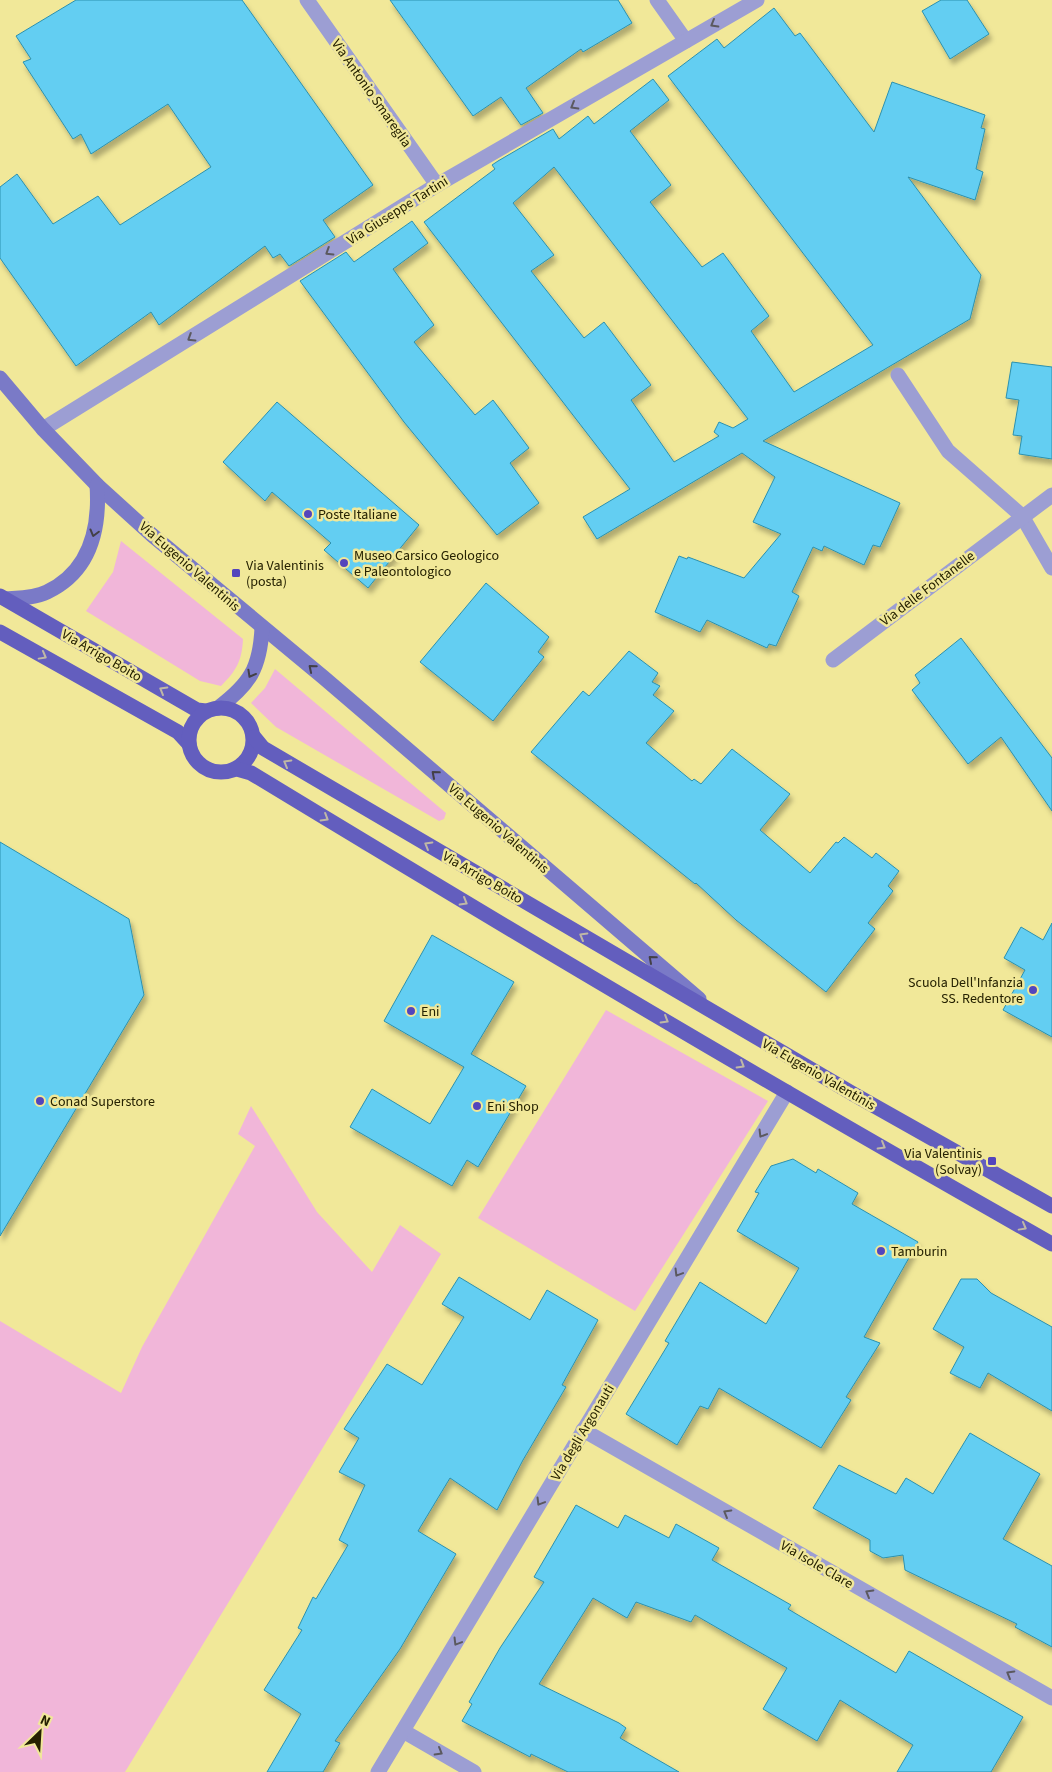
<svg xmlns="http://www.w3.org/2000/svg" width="1052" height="1772" font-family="'Source Sans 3',sans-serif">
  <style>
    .green { fill: #f1b6d9 }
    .building { fill: #63cef2; stroke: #2c91af; fill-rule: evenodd; filter: url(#shadow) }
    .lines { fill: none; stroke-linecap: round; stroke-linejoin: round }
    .minor { stroke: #9c9ed3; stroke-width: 15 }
    .secondary { stroke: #7a7ac7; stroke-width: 15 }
    .primary { stroke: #635ebe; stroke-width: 15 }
    .oneway { stroke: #5b595f }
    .oneway2 { stroke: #434046 }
    .oneway3 { stroke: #bfb8a6 }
    .poi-dot { fill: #5345bc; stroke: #f1e899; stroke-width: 2 }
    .labels { text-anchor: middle; stroke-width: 5; stroke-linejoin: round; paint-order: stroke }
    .street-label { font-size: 14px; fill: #252101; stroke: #f1e899 }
    .poi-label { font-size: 14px; fill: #252101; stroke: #f1e899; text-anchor: start }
  </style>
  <defs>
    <filter id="shadow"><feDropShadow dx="3" dy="5.5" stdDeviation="2.5" flood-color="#0004"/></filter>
  </defs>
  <rect width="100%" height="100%" fill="#f1e899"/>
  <g class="green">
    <path d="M121 541 243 639C242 661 236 671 221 686L200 681 86 611 113 572Z"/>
    <polygon points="275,669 446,813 444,819 439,821 276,727 251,703 265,688"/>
    <polygon points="606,1010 768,1101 635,1311 478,1218"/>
    <polygon points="251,1106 317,1212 372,1272 400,1225 441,1254 125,1772 0,1772 0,1321 121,1393 142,1347 255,1146 238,1134"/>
  </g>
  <g class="building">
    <polygon points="76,0 242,0 373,185 323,220 335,237 289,266 280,254 273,258 265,246 159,325 151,312 76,366 0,258 0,187 17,174 53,224 98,196 120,225 211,167 168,104 91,154 81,134 73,139 23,62 31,59 16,36"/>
    <polygon points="390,0 618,0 632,23 583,52 581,49 526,88 543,113 521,125 501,97 473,116"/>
    <polygon points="941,0 967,0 989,34 950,59 922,11"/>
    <path d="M774 8 795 36 800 33 874 132 892 82 985 115 981 128 985 129 976 169 983 172 975 200 908 177 981 275 970 319 763 441 900 503 880 547 873 545 864 565 824 546 822 551 813 547 792 592 799 596 776 646 769 644 767 648 707 620 700 632 655 612 679 556 687 559 688 557 744 578 781 534 753 522 775 477 742 453 597 539 583 517 630 489 424 222 495 169 492 165 498 161 553 129 559 139 588 116 594 124 653 79 669 100 630 131 671 185 650 202 702 267 723 253 769 316 751 331 794 392 873 345 668 76 717 39 724 48ZM554 167 748 419 733 428 719 422 714 432 719 436 674 462 631 400 651 385 604 322 584 338 531 271 554 255 513 203Z"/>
    <polygon points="412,221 428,243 393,269 434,325 414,342 475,415 493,400 529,448 510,463 539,503 497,535 404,422 300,281 346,252 354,262"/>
    <polygon points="1012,362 1052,367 1052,459 1019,454 1022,436 1013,435 1019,400 1006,398"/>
    <polygon points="277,402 419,525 368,588 324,550 331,543 272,492 265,501 223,462"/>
    <polygon points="486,583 549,637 538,652 544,657 493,721 420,662"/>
    <polygon points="961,638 1052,758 1052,811 1001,737 968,764 912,690 920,683 915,675"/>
    <polygon points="629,651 658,673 652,682 660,686 653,695 674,711 646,743 692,781 694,779 701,784 732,749 790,794 760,830 810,873 836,842 838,843 844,837 872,858 876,853 899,871 888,886 893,891 868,923 875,929 826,992 736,920 696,883 695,884 531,752 583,691 589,696"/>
    <polygon points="0,842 129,919 144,995 0,1236"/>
    <polygon points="1052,923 1052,1037 1003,1010 1025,970 1004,958 1021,927 1043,940"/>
    <polygon points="432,935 514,982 471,1054 526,1086 478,1167 467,1160 452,1186 350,1127 372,1089 430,1124 464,1067 384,1021"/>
    <polygon points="793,1159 816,1173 818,1169 858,1193 852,1204 918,1242 864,1337 880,1343 846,1397 851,1400 821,1448 719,1388 708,1409 700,1406 677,1445 626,1414 669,1343 665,1341 700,1282 766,1324 799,1268 737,1231 759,1193 755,1192 771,1166"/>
    <polygon points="459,1277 530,1320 547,1290 598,1320 562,1385 566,1387 523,1460 497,1510 450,1478 418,1531 456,1554 400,1649 335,1741 340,1743 323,1772 267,1772 301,1714 264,1690 302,1630 298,1628 313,1597 316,1599 348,1545 339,1540 365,1485 339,1472 359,1438 344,1429 387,1364 422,1385 464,1317 442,1304"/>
    <polygon points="961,1279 977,1279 991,1293 1052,1327 1052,1411 988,1373 980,1388 950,1373 964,1347 933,1329"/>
    <polygon points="970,1433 1040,1474 1003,1539 1052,1566 1052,1647 1015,1627 1017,1624 905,1570 903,1555 883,1558 870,1551 870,1540 813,1508 839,1465 896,1494 906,1478 933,1494"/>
    <polygon points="576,1505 618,1528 625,1515 669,1538 676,1524 719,1548 712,1560 791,1605 788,1609 896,1673 909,1651 1023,1717 991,1772 897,1772 913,1745 840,1700 817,1741 763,1709 787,1668 695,1615 691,1622 636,1602 627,1618 593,1598 539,1684 619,1723 626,1728 620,1738 679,1772 568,1772 531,1754 530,1757 462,1721 472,1704 469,1702 500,1648 544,1582 534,1577"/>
  </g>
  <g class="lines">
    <g class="minor">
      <polyline points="307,0 437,185"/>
      <polyline points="657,0 686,41"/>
      <polyline points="898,375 948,451 1022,516 1052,568"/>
      <polyline points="43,429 437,185 757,0"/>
      <polyline points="833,660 1052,495"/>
      <polyline points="583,1430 1052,1698"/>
      <polyline points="403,1731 474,1772"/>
      <polyline points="378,1772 787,1092"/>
    </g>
    <g class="secondary">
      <polyline points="0,378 43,429 97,485 152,535 323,677 699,999"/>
      <path d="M6 599C19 598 35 598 47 592 91 571 100 528 97 485"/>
      <path d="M218 708C250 684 260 668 262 628"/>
    </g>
    <g class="primary">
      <polyline points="0,596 197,710 206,711"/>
      <polyline points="0,632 178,732 189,744"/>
      <circle cx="221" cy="740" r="32"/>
      <polyline points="254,737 263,748 855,1095 1052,1206"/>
      <path d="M237 769 251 773C516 934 782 1092 1052 1244"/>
    </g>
  </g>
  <defs><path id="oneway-chevron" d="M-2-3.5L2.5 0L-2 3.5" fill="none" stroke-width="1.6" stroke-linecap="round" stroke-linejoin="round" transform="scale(1.25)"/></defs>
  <g class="oneway">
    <use href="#oneway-chevron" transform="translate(714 24) rotate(150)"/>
    <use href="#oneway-chevron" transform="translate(574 106) rotate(150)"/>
    <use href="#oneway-chevron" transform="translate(329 252) rotate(148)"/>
    <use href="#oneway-chevron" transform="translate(191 338) rotate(148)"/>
    <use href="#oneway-chevron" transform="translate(762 1134) rotate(121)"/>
    <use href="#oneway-chevron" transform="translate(678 1273) rotate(121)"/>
    <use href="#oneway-chevron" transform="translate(540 1502) rotate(121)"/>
    <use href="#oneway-chevron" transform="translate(727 1513) rotate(-150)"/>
    <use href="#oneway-chevron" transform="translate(869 1593) rotate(-150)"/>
    <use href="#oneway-chevron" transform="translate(457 1642) rotate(121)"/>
    <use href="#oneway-chevron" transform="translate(1010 1674) rotate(-150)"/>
    <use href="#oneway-chevron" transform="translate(439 1752) rotate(30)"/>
  </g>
  <g class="oneway2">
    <use href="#oneway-chevron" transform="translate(94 533) rotate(105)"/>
    <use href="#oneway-chevron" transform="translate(312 668) rotate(-140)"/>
    <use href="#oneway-chevron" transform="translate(251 674) rotate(119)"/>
    <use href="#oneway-chevron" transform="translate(435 774) rotate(-139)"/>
    <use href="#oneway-chevron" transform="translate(652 959) rotate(-139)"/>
  </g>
  <g class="oneway3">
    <use href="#oneway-chevron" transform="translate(43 656) rotate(29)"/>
    <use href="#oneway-chevron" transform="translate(163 690) rotate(-150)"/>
    <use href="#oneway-chevron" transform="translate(287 763) rotate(-150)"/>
    <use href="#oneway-chevron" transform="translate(325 818) rotate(31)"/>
    <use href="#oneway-chevron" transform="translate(428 845) rotate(-150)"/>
    <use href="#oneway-chevron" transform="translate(464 902) rotate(30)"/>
    <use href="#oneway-chevron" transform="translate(583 936) rotate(-150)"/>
    <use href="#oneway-chevron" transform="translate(665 1020) rotate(31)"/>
    <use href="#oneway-chevron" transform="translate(741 1065) rotate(31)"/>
    <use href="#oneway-chevron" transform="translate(882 1146) rotate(30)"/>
    <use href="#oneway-chevron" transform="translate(1023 1227) rotate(29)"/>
  </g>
  <g class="poi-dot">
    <circle cx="308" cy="514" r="5"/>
    <circle cx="344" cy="563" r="5"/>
    <rect x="231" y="568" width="10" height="10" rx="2.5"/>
    <circle cx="1033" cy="990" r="5"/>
    <circle cx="411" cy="1011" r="5"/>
    <circle cx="40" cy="1101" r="5"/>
    <circle cx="477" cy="1106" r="5"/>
    <rect x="987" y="1156" width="10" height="10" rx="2.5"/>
    <circle cx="881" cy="1251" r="5"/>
  </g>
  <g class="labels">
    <g class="street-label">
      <text transform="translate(372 93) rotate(55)" y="5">Via Antonio Smareglia</text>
      <text transform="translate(397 210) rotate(-32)" y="5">Via Giuseppe Tartini</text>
      <text transform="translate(190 566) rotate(41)" y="5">Via Eugenio Valentinis</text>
      <text transform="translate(927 588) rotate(-37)" y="5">Via delle Fontanelle</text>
      <text transform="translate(102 655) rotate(30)" y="5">Via Arrigo Boito</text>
      <text transform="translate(499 828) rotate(41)" y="5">Via Eugenio Valentinis</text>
      <text transform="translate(483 877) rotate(30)" y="5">Via Arrigo Boito</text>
      <text transform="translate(819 1074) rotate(30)" y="5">Via Eugenio Valentinis</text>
      <text transform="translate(582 1432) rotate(-59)" y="5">Via degli Argonauti</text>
      <text transform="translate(817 1564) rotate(30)" y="5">Via Isole Clare</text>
    </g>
    <g class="poi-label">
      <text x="318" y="519">Poste Italiane</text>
      <text x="354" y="560">Museo Carsico Geologico<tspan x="354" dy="16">e Paleontologico</tspan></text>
      <text x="246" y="570">Via Valentinis<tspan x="246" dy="16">(posta)</tspan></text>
      <text x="1023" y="987" text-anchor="end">Scuola Dell'Infanzia<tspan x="1023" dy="16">SS. Redentore</tspan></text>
      <text x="421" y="1016">Eni</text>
      <text x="50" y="1106">Conad Superstore</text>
      <text x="487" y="1111">Eni Shop</text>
      <text x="982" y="1158" text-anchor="end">Via Valentinis<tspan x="982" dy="16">(Solvay)</tspan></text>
      <text x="891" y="1256">Tamburin</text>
    </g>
  </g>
  <g transform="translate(40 1732) rotate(25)" stroke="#f1e899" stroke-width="4" paint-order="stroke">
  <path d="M0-4L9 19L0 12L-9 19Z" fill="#252101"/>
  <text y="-8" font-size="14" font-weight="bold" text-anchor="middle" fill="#252101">N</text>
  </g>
</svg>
